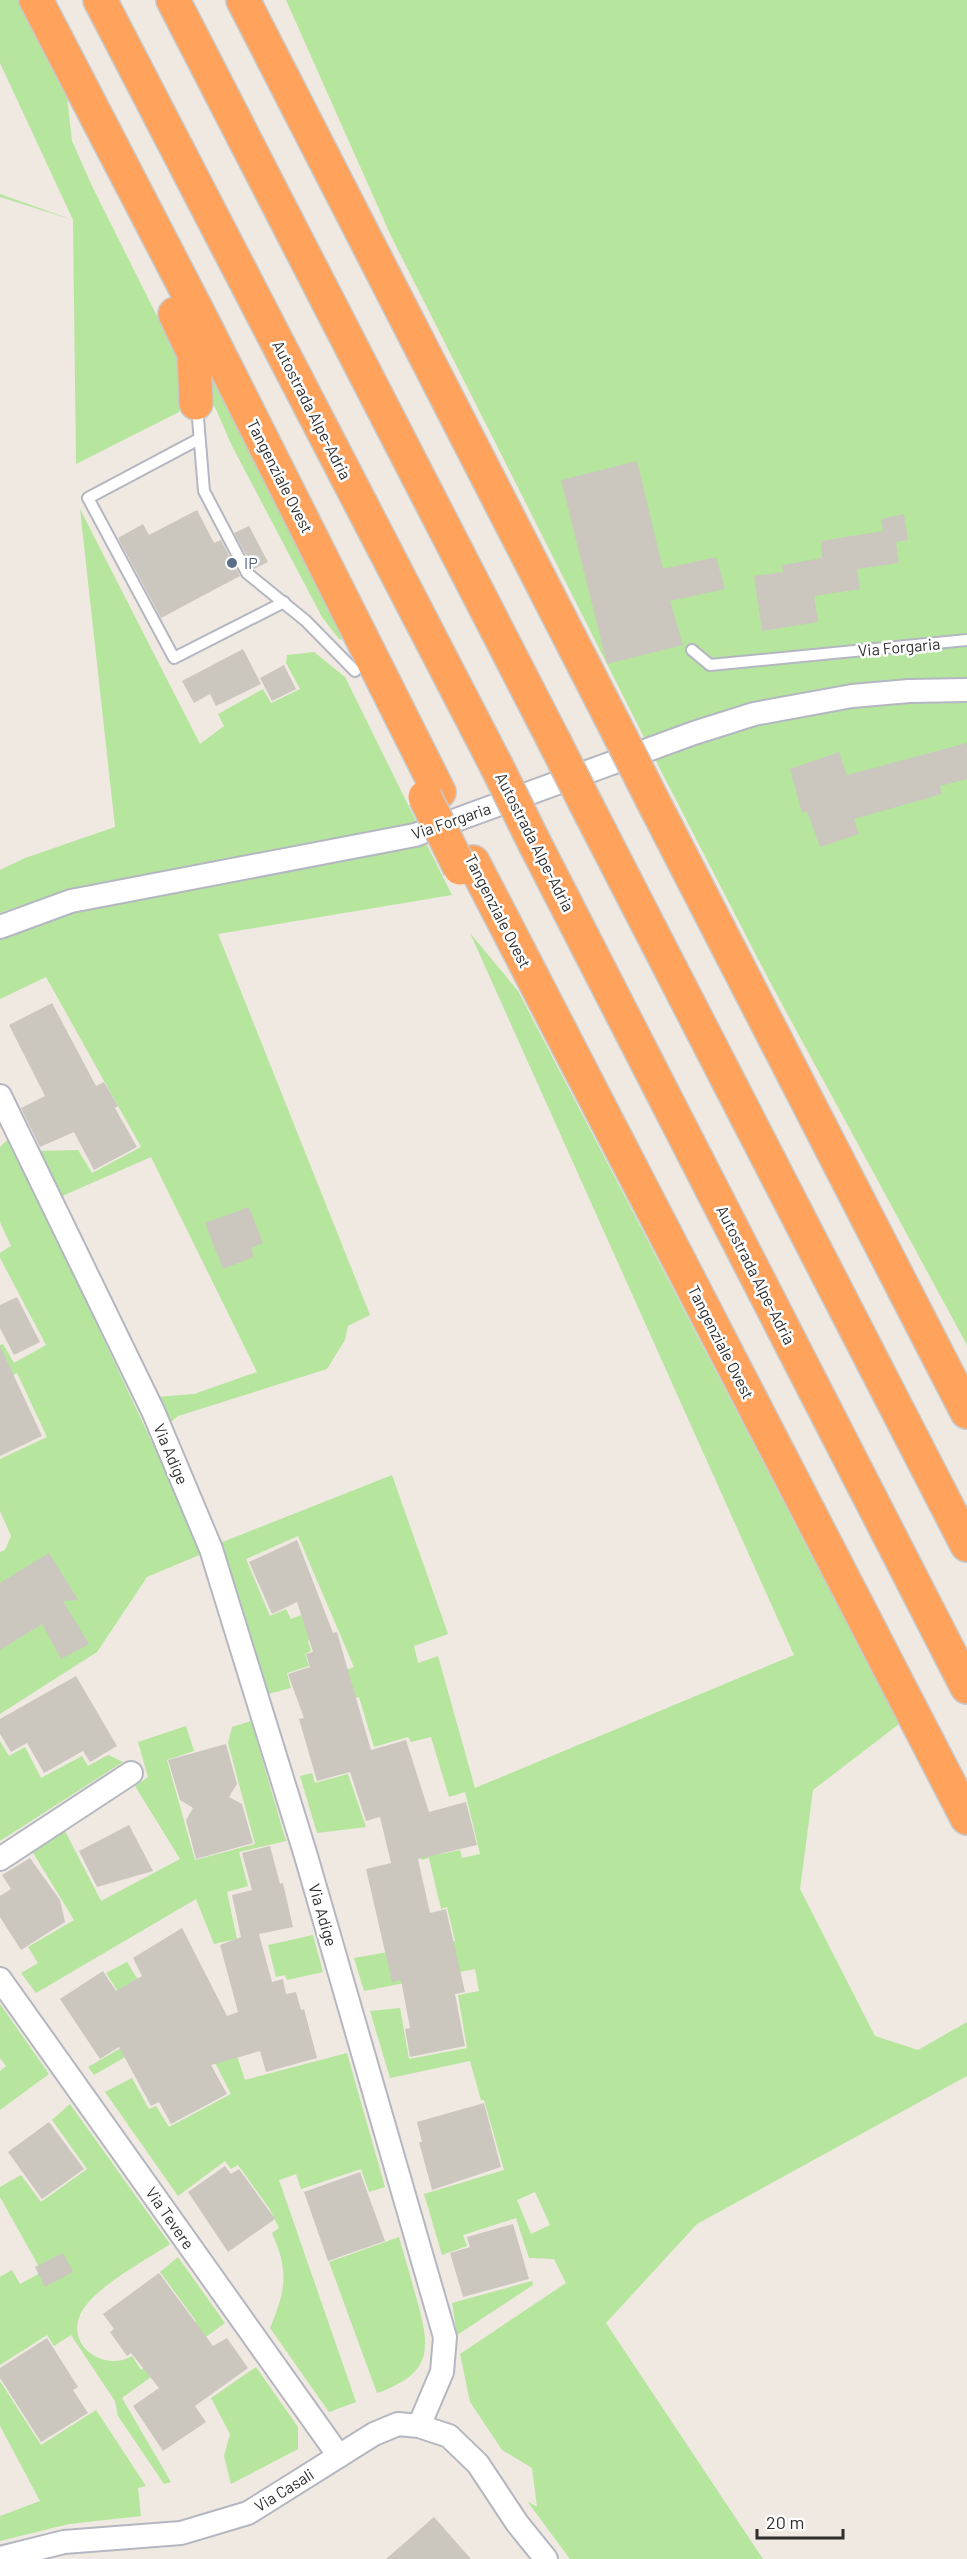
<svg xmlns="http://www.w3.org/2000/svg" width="967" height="2559" font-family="Barlow,sans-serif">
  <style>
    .green { fill: #b6e59e; fill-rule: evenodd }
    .building { fill: #cbc7bf }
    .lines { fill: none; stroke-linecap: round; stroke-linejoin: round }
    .lane-casing { stroke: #b4b7c1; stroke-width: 14 }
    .street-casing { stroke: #b4b7c1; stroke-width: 26 }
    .highway-casing { stroke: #c9c9c9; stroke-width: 36 }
    .lane { stroke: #fff; stroke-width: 10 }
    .street { stroke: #fff; stroke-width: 22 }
    .highway { stroke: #ffa35c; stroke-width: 33 }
    .highway-bridge-casing { stroke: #c9c9c9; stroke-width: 36; stroke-linecap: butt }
    .highway-bridge { stroke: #ffa35c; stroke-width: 33 }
    .service-dot { fill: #5c6f8a; stroke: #fff; stroke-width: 2 }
    .labels { text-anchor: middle; stroke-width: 5; stroke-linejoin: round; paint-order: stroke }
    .street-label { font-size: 16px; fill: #2e2e2e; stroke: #fff }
    .service-label { font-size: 16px; fill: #4e5e75; stroke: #fff; text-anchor: start }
  </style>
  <rect width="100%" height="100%" fill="#efe9e1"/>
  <g class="green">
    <polygon points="0,0 18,0 67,96 72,141 92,186 177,356 184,390 179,412 76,464 73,220 0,197 0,194 73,220 0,63"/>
    <polygon points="286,0 967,0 967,1345 770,982 659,767 391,236"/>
    <polygon points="209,382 215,383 220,391 350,641 339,639 322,617 232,446 210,396"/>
    <polygon points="80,509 200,744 224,726 218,714 263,689 271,703 300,689 286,663 287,655 314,652 345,677 417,823 223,862 67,890 0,913 0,870 25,858 115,827"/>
    <polygon points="427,845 452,895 218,934 370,1315 348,1326 345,1340 327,1369 178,1416 165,1427 156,1397 194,1394 257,1372 151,1157 60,1197 36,1151 78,1150 92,1173 141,1147 46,977 0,999 0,940 72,913"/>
    <path d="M470 933 518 991 899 1724 813 1790 800 1889 875 2036 918 2050 967 2022V2076L697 2224 606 2323 763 2559H570L527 2501 537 2507 532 2468 502 2450 470 2402 460 2354 566 2283 554 2259 529 2258 516 2218 463 2235 467 2246 442 2255 424 2194 504 2170 484 2100H481L470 2061 390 2078 370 2011 400 2008 409 2059 467 2048 458 1995 479 1991 475 1969 364 1991 354 1958 410 1948 411 1952 455 1941 447 1907 441 1909 429 1858 422 1860 420 1856 435 1832 441 1854 460 1850 462 1858 480 1854 465 1792 449 1797 431 1737 411 1742 408 1737 374 1747 359 1697 317 1710 308 1684 354 1667 298 1536 246 1559 270 1616 286 1609 291 1619 301 1615 311 1640 308 1641 311 1651 305 1654 309 1666 287 1673 291 1688 268 1694 215 1545 392 1475 448 1634 414 1646 418 1663 438 1656 475 1788 794 1655ZM535 2192 550 2225 531 2234 517 2200Z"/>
    <polygon points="9,1138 204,1553 147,1577 97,1652 0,1714 0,1552 5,1550 11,1536 0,1511 0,1459 47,1437 17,1373 0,1380 0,1345 3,1344 14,1363 46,1345 0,1258 0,1253 11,1246 0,1222 0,1147"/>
    <polygon points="251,1721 286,1841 239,1852 248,1886 227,1892 237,1939 214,1944 196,1899 36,1993 21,1973 38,1963 28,1947 74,1920 32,1851 64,1829 101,1901 180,1859 135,1786 148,1777 138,1742 186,1726 194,1751 167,1760 195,1860 255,1844 228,1743 232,1727"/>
    <polygon points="0,1741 9,1756 25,1747 41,1778 82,1756 88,1766 108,1755 123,1762 0,1841"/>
    <polygon points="312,1773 315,1783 348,1774 366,1827 317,1833 300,1776"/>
    <polygon points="313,1935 323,1972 287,1980 285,1975 276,1977 268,1945"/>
    <polygon points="127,1962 162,2019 211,2008 94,2075 88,2067 145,2034 106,1973"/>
    <polygon points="0,2004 49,2074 0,2110 0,2071 6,2066 0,2058"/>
    <path d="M232 2041 245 2080 347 2053 385 2187 369 2192 361 2169 301 2189 296 2174 279 2180 356 2402 329 2412 270 2328C286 2290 289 2271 272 2233L279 2228 269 2208 238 2165 231 2169 225 2161 178 2196 105 2092 132 2078 149 2109 156 2106 169 2127 231 2094 209 2051Z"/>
    <path d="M70 2104 170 2244C145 2261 92 2288 80 2315 66 2347 106 2372 132 2356L141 2370 184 2338 181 2334 196 2321 160 2272 178 2257 225 2323 122 2398 171 2482 164 2484 118 2416 115 2401 71 2335 54 2346 47 2335 0 2365V2277L12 2270 20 2284 42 2272 0 2197V2187L21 2175 41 2202 87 2169 52 2120Z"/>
    <path d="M399 2237C405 2258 411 2279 417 2300 431 2351 432 2373 377 2393L329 2262Z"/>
    <polygon points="532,2281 533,2285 457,2335 452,2303"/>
    <polygon points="256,2367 298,2427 298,2449 231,2484 224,2456 230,2434 211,2398"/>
    <polygon points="0,2381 41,2445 96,2410 146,2486 138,2488 141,2516 69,2524 0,2541 0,2516 40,2501 0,2426"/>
  </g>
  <g class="building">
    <polygon points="637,461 663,569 716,557 725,589 670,601 683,645 607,664 561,480"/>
    <polygon points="197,510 214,543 221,540 240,576 161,618 118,538 143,524 149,535"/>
    <polygon points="904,514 908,540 896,542 899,563 857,569 860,589 814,596 818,622 762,631 754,576 783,572 782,565 822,558 821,541 883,531 881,519"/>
    <polygon points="249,526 268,562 254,569 234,533"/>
    <polygon points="243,649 261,684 216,706 210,694 194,703 182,681"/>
    <polygon points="284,665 296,689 272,701 260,678"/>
    <polygon points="967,743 967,779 940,786 942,794 854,819 859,834 820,847 807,811 802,813 790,769 839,752 847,775"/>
    <polygon points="52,1003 96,1086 104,1082 118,1106 115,1108 137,1147 94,1170 74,1132 40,1147 21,1108 45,1096 9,1025"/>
    <polygon points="249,1207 263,1243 251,1248 254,1257 223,1269 205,1223"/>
    <polygon points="17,1297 40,1342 14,1355 0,1328 0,1305"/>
    <polygon points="0,1346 42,1436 0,1456"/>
    <polygon points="297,1540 333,1633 337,1632 371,1750 406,1740 429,1812 466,1802 477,1845 418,1859 430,1913 446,1909 465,1992 455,1994 465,2046 410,2057 405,2029 410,2028 401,1980 392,1982 366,1869 391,1863 380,1817 366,1821 350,1772 317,1781 299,1719 304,1718 288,1674 310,1667 306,1654 313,1652 297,1602 272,1614 249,1562"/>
    <polygon points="49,1553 78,1600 63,1601 89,1644 61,1659 42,1624 0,1650 0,1583"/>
    <polygon points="76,1676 117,1746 90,1762 83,1751 44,1773 27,1743 11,1752 0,1734 0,1719"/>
    <polygon points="226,1744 237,1784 229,1797 242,1804 253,1843 196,1859 186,1820 193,1808 180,1800 168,1760"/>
    <polygon points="129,1825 153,1871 97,1887 79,1851"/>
    <polygon points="270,1846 280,1884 283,1883 293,1927 259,1934 272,1982 283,1979 286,1994 296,1992 301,2010 304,2009 317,2058 266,2072 260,2051 211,2065 227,2094 171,2124 159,2102 151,2106 119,2047 100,2059 60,1999 103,1971 116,1991 142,1976 133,1958 182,1928 227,2016 238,2012 220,1945 241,1937 232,1895 252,1890 242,1853"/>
    <polygon points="30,1858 60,1900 65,1922 21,1950 0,1917 0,1896 11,1889 2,1875"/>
    <polygon points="484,2103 501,2167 432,2190 419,2142 422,2142 417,2122"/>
    <polygon points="49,2122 84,2169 42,2199 8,2152"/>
    <polygon points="225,2166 231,2174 239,2169 275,2219 228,2252 188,2192"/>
    <polygon points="360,2172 385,2241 328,2261 304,2192"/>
    <polygon points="513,2224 529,2279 463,2297 450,2253 470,2247 467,2237"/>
    <polygon points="63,2253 73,2272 45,2287 35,2267"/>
    <polygon points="159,2273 213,2346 227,2338 248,2368 195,2406 206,2422 163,2451 133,2406 159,2388 131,2353 127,2356 110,2332 114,2329 103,2314"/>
    <polygon points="47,2338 78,2387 73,2390 88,2413 41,2442 0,2378 0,2368"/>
    <polygon points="434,2517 471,2559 386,2559"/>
  </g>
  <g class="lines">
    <defs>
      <g id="lane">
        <polyline points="197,406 204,491 247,573 306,621 355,671"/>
        <polyline points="199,439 88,498 174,658 284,602"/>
        <polyline points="692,650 710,665 967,640"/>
      </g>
      <g id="street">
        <polyline points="0,927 71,901 415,835 694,733 754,714 852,696 909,691 967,690"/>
        <polyline points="0,1096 153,1411 211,1549 306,1856 445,2337 442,2372 419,2426"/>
        <polyline points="0,1859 131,1773"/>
        <polyline points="0,1979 339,2456"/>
        <polyline points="0,2558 64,2542 181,2533 248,2513 374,2434 398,2424 419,2426 449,2436 478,2464 517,2523 546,2559"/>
      </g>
      <g id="highway">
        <polyline points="36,0 204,324 439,792"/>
        <polyline points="100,0 496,765"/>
        <polyline points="173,0 554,741"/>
        <polyline points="243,0 614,724"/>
        <polyline points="175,314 194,354 196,403"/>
        <polyline points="657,809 967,1412"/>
        <polyline points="592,816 967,1545"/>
        <polyline points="535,844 967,1687"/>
        <polyline points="473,862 967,1818"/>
      </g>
    </defs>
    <use href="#lane" class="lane-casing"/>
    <use href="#street" class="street-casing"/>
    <use href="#highway" class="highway-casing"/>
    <use href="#lane" class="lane"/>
    <use href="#street" class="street"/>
    <use href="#highway" class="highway"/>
    <defs>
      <g id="highway-bridge">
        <polyline points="614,724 657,809"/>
        <polyline points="554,741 592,816"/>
        <polyline points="496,765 535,844"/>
        <polyline points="425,797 460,868"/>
      </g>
    </defs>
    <use href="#highway-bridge" class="highway-bridge-casing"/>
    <use href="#highway-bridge" class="highway-bridge"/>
  </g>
  <circle class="service-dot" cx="232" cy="563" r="6"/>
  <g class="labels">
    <g class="street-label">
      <text transform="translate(312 410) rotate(63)" y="6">Autostrada Alpe-Adria</text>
      <text transform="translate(280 476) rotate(63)" y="6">Tangenziale Ovest</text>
      <text transform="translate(899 647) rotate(-5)" y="6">Via Forgaria</text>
      <text transform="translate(451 821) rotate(-19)" y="6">Via Forgaria</text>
      <text transform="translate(535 842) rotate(63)" y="6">Autostrada Alpe-Adria</text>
      <text transform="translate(498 911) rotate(63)" y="6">Tangenziale Ovest</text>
      <text transform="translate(756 1275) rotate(63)" y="6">Autostrada Alpe-Adria</text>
      <text transform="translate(721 1342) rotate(63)" y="6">Tangenziale Ovest</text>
      <text transform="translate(171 1454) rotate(67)" y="6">Via Adige</text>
      <text transform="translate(323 1915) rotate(74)" y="6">Via Adige</text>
      <text transform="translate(170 2218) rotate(55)" y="6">Via Tevere</text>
      <text transform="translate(284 2490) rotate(-32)" y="6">Via Casali</text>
    </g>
    <g class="service-label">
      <text x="244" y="569">IP</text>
    </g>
  </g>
  <path d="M757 2529v9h86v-9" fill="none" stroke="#2e2e2e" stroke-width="3"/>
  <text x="766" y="2529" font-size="18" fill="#2e2e2e" stroke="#ffffff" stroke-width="4.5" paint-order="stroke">20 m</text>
</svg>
